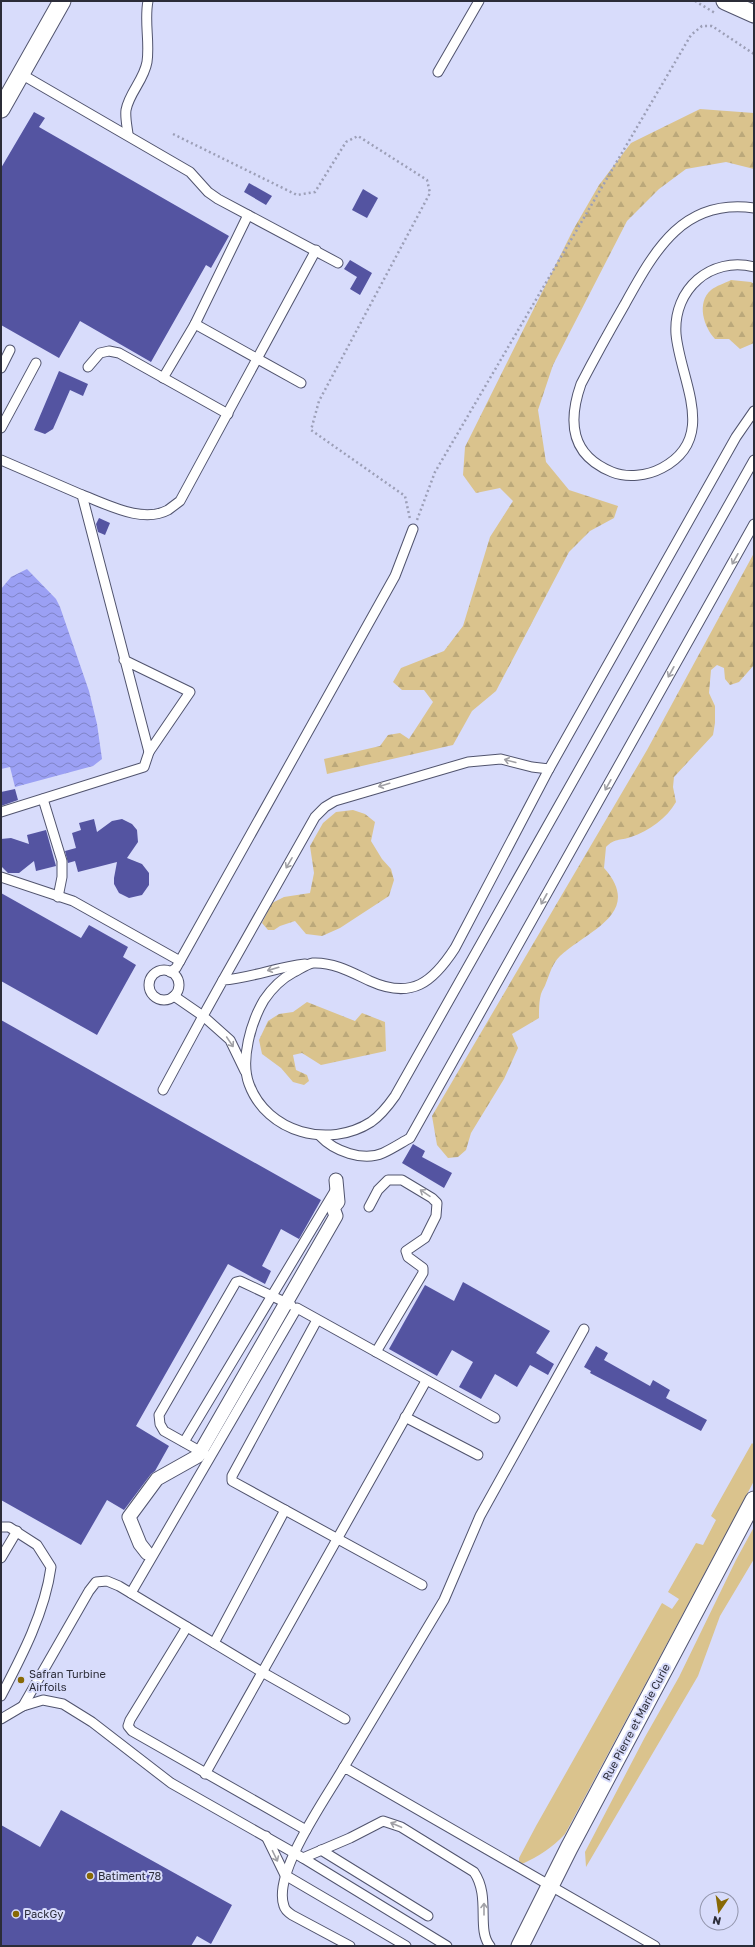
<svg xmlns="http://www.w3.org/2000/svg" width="755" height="1947" font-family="'Golos Text',sans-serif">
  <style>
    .green { fill: #dac38d }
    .forest { fill: url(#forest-firs) }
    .water { fill: url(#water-waves) }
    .building { fill: #5454a1 }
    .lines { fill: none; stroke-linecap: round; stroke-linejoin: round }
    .service-casing { stroke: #51546e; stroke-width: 11 }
    .pedestrian-casing { stroke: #51546e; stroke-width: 15 }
    .minor-casing { stroke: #51546e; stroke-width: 19 }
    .path { stroke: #9c9fb7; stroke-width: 2.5; stroke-dasharray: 2 3; stroke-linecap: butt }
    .service { stroke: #fff; stroke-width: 9 }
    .pedestrian { stroke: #fff; stroke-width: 13 }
    .minor { stroke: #fff; stroke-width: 17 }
    .oneway { stroke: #a0a0a5 }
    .poi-dot { fill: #886905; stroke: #d8dcfb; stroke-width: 1.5 }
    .labels { text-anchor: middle; stroke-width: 4; stroke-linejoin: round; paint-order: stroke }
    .poi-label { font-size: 11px; fill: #2b2c38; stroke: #d8dcfb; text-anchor: start }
    .street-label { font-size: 11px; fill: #2b2c38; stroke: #d8dcfb }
  </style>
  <defs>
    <pattern id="forest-firs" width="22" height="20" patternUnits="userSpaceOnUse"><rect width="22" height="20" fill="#dac38d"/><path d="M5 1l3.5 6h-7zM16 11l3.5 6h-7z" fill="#bba87a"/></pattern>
    <pattern id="water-waves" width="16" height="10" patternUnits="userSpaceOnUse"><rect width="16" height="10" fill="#9ba0f4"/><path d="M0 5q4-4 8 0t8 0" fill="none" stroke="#7f83c7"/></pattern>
  </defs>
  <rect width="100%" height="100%" fill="#d8dcfb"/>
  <g class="green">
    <path d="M752 1443 754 1445V1481L565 1834C552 1848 539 1856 522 1864L519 1862V1858L536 1826 662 1603 672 1609 679 1599 668 1592 696 1543 703 1545 716 1520 711 1516Z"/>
    <polygon points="754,1527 754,1559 720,1616 698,1676 586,1867 585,1852 645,1737 679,1677 736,1560"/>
  </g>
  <g class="forest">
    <polygon points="700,109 754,113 754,169 726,162 686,169 659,189 627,221 553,365 538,410 546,462 569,490 618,506 614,518 590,531 569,552 496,691 472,711 453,745 327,774 324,759 380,746 388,735 400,733 409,739 433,702 424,690 402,690 393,682 401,668 444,651 463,626 490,537 513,501 500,488 476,493 463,475 465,447 573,230 599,185 631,143"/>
    <path d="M731 280 751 282 754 284V343L740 349 729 339H715C704 327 696 303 711 290 716 286 725 283 731 280Z"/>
    <path d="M754 553V665L739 682 730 685 725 679 724 668 717 665 711 670 709 693 715 706V723L713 735 674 777 673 787 676 802C667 818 649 831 631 837 619 841 615 838 606 847L604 868C644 913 588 930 560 956 552 964 550 973 546 983 545 987 542 990 541 994 539 1001 539 1011 539 1018L512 1034 518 1048 504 1079 471 1133 466 1150 458 1157 448 1158 437 1145 432 1116 647 750Z"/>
    <polygon points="353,810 365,814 375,822 371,841 382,859 391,869 394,880 389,896 340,928 322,936 306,934 295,921 280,926 274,930 268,930 262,923 272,903 284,897 310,893 314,873 310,846 323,823 336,812"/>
    <polygon points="307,1002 355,1021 362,1013 385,1022 386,1051 321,1065 302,1053 293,1055 296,1070 307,1075 309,1081 304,1085 293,1082 281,1068 262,1054 259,1040 268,1021 279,1014 293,1012"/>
  </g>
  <polygon class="water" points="27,569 56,599 60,607 89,691 97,724 102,759 93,766 15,787 10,767 1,769 1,589 11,577"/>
  <g class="building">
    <polygon points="34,112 45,118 39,127 229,236 211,268 206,265 151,362 80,321 59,358 1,325 1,168"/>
    <polygon points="249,183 272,196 266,205 244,192"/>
    <polygon points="363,189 378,198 367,218 352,210"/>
    <polygon points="350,260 372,273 360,295 350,289 357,277 344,269"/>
    <polygon points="59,371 88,384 83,396 70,390 53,429 45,434 34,430"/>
    <polygon points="99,518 110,523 105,535 98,532 96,524"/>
    <polygon points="15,789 18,800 1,806 1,792"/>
    <polygon points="94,819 97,832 112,821 122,819 132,824 137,830 138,842 127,858 142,864 149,873 149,885 142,895 129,898 119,893 114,884 114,878 117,862 78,872 75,861 68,863 65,851 76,848 72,833 81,830 79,823"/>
    <polygon points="46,830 56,866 36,871 34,861 19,873 8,873 1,866 1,839 11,838 29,844 27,835"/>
    <polygon points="1,893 81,938 89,925 128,947 123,957 136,965 97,1035 1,981"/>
    <polygon points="1,1020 321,1200 299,1239 281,1229 262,1266 271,1271 265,1284 228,1264 136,1426 169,1446 155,1471 151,1474 124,1510 107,1500 81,1545 1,1500"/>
    <polygon points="413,1144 425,1151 422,1157 452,1173 444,1188 402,1163"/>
    <polygon points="463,1282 550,1331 536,1353 554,1364 548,1375 530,1365 517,1387 495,1374 481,1399 459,1387 473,1362 452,1350 437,1376 389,1349 425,1285 454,1301"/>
    <polygon points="596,1346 608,1353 604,1360 650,1386 653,1380 670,1390 666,1398 707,1420 701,1431 590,1373 591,1371 584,1367"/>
    <polygon points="61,1810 232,1905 211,1944 197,1936 191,1946 1,1946 1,1825 40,1847"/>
  </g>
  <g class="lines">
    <defs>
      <g id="service">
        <polyline points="438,72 479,1"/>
        <polyline points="21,74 190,172 208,192 218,199 338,263"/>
        <path d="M128 134C127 126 125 117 126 110 129 93 144 80 147 62 150 42 144 21 148 1"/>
        <path d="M754 208C683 198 655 250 625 304 610 330 595 357 581 384 568 421 570 455 612 472 627 478 647 476 662 468 719 438 680 380 676 334 673 289 711 256 754 267"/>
        <polyline points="195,324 301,383"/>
        <polyline points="88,367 100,353 109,351 119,353 228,414"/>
        <polyline points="1,368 10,350"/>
        <polyline points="163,378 195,324 248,215"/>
        <path d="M754 411 736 437 549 769 455 948C433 982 412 1000 370 981 353 973 334 962 313 963 307 964 300 969 294 972 281 979 272 988 264 1000 251 1022 240 1060 249 1084 267 1133 329 1149 371 1122 381 1115 388 1106 395 1096L754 460"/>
        <polyline points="1,428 36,363"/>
        <polyline points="1,460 82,495 149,752 190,692 124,660"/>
        <path d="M82 495C107 504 142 524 168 510 172 507 176 504 180 501L316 250"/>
        <polyline points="43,799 62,861 62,877 58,897"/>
        <polyline points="1,812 144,767 149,752"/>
        <polyline points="1,877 73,901 180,961"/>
        <circle cx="164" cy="985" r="15"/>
        <polyline points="170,972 176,968 395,576 413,529"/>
        <polyline points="223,980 315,817 325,807 335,801 468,762 501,759 532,767 549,769"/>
        <path d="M245 1071 230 1040 203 1016 223 980C251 978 277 967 305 964"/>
        <polyline points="163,1090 203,1016 174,996"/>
        <path d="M320 1136C334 1151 363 1162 383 1153 392 1149 401 1143 410 1138L754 524"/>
        <polyline points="369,1207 378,1190 388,1180 402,1180 432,1198 437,1203 436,1216 425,1238 406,1251 408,1257 423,1268 423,1273 376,1352"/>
        <polyline points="317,1320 232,1476 232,1481 422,1585"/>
        <polyline points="405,1417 478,1455"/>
        <polyline points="184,1442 336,1189"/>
        <polyline points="205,1454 164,1431 160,1424 159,1415 236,1282 240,1281 291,1305"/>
        <path d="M1 1527H9L37 1545 51 1567C45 1612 22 1656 1 1696"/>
        <polyline points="1,1558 17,1531"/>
        <polyline points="131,1593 297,1308 495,1418"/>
        <polyline points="187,1627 130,1720 128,1726 132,1731 306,1830"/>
        <polyline points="214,1643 285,1510"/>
        <polyline points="23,1706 89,1591 96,1582 107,1581 119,1586 262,1672 345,1719"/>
        <polyline points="1,1719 23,1706 43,1700 63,1704 92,1722 171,1783 303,1858 447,1946"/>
        <polyline points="344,1767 444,1600 480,1516 584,1329"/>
        <polyline points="205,1774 426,1381"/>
        <polyline points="266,1836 285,1875 406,1946"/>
        <polyline points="321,1850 428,1916"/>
        <path d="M303 1858 350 1838 383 1821 401 1827 474 1872C491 1897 476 1929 490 1946"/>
        <path d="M350 1946 292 1915C289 1913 285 1910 284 1906 272 1873 327 1797 344 1767L655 1946"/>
      </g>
      <polyline id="pedestrian" points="147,1553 140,1544 129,1517 157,1479 198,1456 336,1216 333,1208 338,1202 336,1180"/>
      <g id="minor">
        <polyline points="725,1 754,14"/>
        <polyline points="1,109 62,1"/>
        <polyline points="520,1946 569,1848 754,1500"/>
      </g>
    </defs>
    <use href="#service" class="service-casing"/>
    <use href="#pedestrian" class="pedestrian-casing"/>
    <use href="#minor" class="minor-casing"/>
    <g class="path">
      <polyline points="695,1 715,13"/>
      <polyline points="173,134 297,195 315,192 346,142 358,136 427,180 430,193 319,401 311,430 405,496 410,519"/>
      <polyline points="417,520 435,472 691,35 702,26 712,26 754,54"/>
    </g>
    <use href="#service" class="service"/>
    <use href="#pedestrian" class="pedestrian"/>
    <use href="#minor" class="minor"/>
  </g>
  <defs><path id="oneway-shaft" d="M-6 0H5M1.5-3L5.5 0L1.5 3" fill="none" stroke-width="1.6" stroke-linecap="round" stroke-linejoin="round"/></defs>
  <g class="oneway">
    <use href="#oneway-shaft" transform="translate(735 559) rotate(119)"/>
    <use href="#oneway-shaft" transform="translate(671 672) rotate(119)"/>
    <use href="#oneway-shaft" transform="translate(510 761) rotate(-165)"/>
    <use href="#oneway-shaft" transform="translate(384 785) rotate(163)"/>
    <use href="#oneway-shaft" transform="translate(608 785) rotate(119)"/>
    <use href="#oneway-shaft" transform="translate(289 863) rotate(120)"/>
    <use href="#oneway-shaft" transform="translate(544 899) rotate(119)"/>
    <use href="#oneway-shaft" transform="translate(273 969) rotate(164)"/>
    <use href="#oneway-shaft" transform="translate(230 1042) rotate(56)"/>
    <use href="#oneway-shaft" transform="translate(425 1193) rotate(-146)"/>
    <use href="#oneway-shaft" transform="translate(396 1825) rotate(-157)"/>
    <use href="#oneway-shaft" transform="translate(275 1856) rotate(64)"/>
    <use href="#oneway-shaft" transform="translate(484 1909) rotate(-90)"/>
  </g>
  <g class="poi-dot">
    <circle cx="21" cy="1680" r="4"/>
    <circle cx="90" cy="1876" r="4"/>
    <circle cx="16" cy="1914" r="4"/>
  </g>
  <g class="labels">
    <g class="poi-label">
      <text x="29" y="1678">Safran Turbine<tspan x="29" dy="13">Airfoils</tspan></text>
      <text x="98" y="1880">Batiment 78</text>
      <text x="24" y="1918">PackGy</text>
    </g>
    <g class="street-label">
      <text transform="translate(636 1722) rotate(-62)" y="4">Rue Pierre et Marie Curie</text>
    </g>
  </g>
  <rect width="755" height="1947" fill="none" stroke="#2b2c38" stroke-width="4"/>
  <g transform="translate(719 1911) rotate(193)"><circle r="19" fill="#d8dcfb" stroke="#9396ad"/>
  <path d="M0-3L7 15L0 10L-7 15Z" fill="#886905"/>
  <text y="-6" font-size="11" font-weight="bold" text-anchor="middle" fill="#2b2c38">N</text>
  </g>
</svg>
